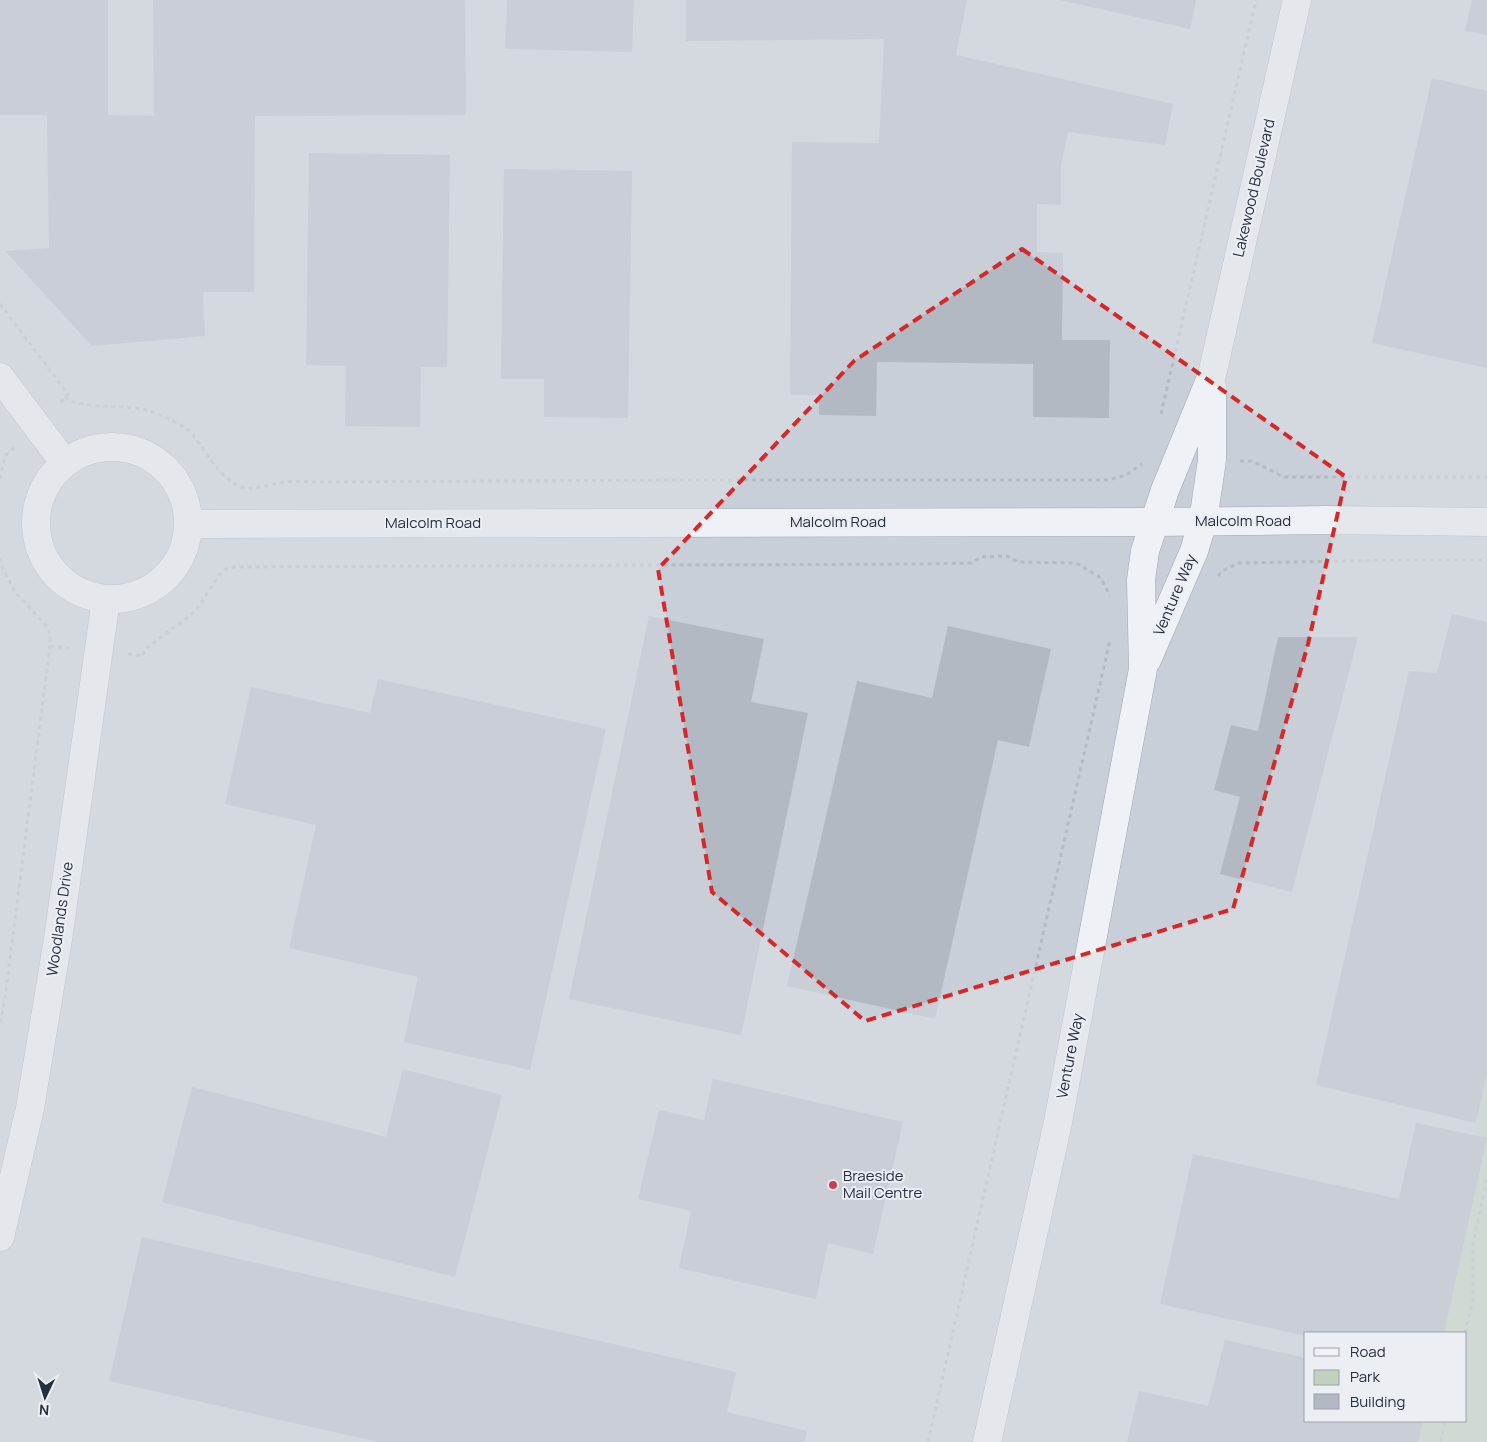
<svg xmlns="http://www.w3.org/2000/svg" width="1487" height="1442" font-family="Manrope,sans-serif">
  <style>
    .built { fill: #c9cfd8; fill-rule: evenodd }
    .green { fill: #c2d1bc }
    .building { fill: #b3b9c3 }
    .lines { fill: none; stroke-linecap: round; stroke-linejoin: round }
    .minor-casing { stroke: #a1a7b0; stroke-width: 29 }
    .tertiary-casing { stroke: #a1a7b0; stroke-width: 29 }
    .path { stroke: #b6bbc1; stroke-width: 3; stroke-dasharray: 4 4; stroke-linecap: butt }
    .minor { stroke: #eef1f5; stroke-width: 28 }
    .tertiary { stroke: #eef1f5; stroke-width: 28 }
    .marked { fill: none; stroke: #d62828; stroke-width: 4; stroke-dasharray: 10 6; stroke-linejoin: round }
    .poi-dot { fill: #d13b56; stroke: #ebeff4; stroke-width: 2 }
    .labels { text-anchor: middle; stroke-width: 4; stroke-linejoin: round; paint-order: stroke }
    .street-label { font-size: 15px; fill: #252f3d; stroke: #ebeff4 }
    .poi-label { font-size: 15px; fill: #252f3d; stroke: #ebeff4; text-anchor: start }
  </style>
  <rect width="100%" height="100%" fill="#dce0e6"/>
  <path class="built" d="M0 0H1487V1442H0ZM1306 1333H1466V1421H1306Z"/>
  <polygon class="green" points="1487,1079 1487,1442 1408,1442 1413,1421 1466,1421 1466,1333 1431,1333"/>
  <g class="building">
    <polygon points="0,0 108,0 108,115 154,116 153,0 465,0 466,115 255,116 254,292 203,292 205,336 92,346 5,251 49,248 47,115 0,115"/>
    <polygon points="507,0 634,0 632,52 505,49"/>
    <polygon points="686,0 967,0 956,55 1173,104 1165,145 1068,132 1061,166 1061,205 1037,204 1037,252 1063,253 1062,340 1110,340 1109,418 1033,417 1033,364 877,362 876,416 819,415 819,395 790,395 792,142 879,143 884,39 686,41"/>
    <polygon points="1060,0 1196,0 1190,29"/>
    <polygon points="1472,0 1487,0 1487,35 1465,31"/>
    <polygon points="1432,78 1487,91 1487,368 1372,343"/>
    <polygon points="309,153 450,155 447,367 421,367 420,427 345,426 346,366 306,365"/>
    <polygon points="504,169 632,171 628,418 544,417 544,379 501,379"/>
    <polygon points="1452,614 1487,622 1487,1074 1476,1123 1316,1085 1409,671 1437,673"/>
    <polygon points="649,616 764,639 751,702 808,713 741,1035 569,999"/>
    <polygon points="948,626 1051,649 1029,747 998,740 935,1019 787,986 857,681 932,698"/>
    <polygon points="1278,637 1358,637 1292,892 1220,874 1240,797 1214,790 1231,725 1258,731"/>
    <polygon points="378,679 606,729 530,1070 404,1042 418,977 289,948 316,825 225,804 251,687 370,713"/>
    <polygon points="403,1069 502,1095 455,1277 162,1202 192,1087 386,1137"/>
    <polygon points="713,1079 903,1122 873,1254 828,1243 816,1299 679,1268 691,1211 638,1199 659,1110 704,1120"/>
    <polygon points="1416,1123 1487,1138 1444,1333 1306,1333 1306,1336 1160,1304 1193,1154 1399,1199"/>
    <polygon points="142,1237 736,1372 727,1412 807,1431 804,1442 378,1442 109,1381"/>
    <polygon points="1225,1340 1306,1358 1306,1421 1423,1421 1418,1442 1127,1442 1139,1391 1208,1406"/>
  </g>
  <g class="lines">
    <defs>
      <g id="minor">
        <polyline points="0,377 64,462"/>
        <polyline points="1147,660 1194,551 1203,521 1212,460 1212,388"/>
        <polyline points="987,1442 1058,1122 1143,669 1141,580 1145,551 1165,490 1212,375 1297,0"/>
      </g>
      <g id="tertiary">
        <circle cx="112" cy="523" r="76"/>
        <polyline points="188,524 1155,522 1327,520 1487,522"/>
        <polyline points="0,1237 30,1108 58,939 106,599"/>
      </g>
    </defs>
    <use href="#minor" class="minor-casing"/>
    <use href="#tertiary" class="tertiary-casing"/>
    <g class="path">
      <polyline points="0,304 68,394 59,405"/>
      <path d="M65 397C76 410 128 404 146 410 158 413 182 424 190 432 208 451 218 480 245 488 253 490 276 483 286 482 297 481 307 482 317 482L676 480H1108L1126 475 1142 464"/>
      <polyline points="1161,414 1256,0"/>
      <polyline points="1240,461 1252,461 1284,477 1487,477"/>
      <polyline points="0,479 5,456 15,447"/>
      <polyline points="0,558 3,569 15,592 45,624 50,634 50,646 5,998 0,1025"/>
      <polyline points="1218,576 1222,571 1239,563 1406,560 1487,560"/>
      <polyline points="50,646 69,648"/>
      <polyline points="128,654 143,656 144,650 196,611 219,575 226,569 235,567 924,564 971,563 982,557 1007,556 1018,562 1076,563 1101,578 1110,596"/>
      <polyline points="1465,1333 1473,1300 1473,1243 1487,1179"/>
      <polyline points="928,1442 1003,1110 1110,640"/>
      <polyline points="1441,1442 1445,1421"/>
    </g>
    <use href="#minor" class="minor"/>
    <use href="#tertiary" class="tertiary"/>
  </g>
  <path d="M0 0H1487V1442H0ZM1022 249 1346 477 1308 644 1233 909 865 1021 712 892 658 569 854 361Z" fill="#dce0e6" fill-opacity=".55" fill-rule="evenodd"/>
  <path class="marked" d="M1022 249 1346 477 1308 644 1233 909 865 1021 712 892 658 569 854 361Z"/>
  <circle class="poi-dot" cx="833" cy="1185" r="5"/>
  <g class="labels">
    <g class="street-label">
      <text transform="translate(1254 188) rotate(-77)" y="5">Lakewood Boulevard</text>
      <text x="1243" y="526">Malcolm Road</text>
      <text x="838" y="527">Malcolm Road</text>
      <text x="433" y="528">Malcolm Road</text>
      <text transform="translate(1175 595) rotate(-67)" y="5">Venture Way</text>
      <text transform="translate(60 919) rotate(-82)" y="5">Woodlands Drive</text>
      <text transform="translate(1070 1056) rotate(-79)" y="5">Venture Way</text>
    </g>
    <g class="poi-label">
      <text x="843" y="1181">Braeside<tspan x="843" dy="17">Mail Centre</tspan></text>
    </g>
  </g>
  <rect x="1304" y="1332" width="162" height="90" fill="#ebeff4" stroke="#9ca2ab"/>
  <rect x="1314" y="1348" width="25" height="8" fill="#eef1f5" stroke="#9ca2ab"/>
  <text x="1350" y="1357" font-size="15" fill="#252f3d">Road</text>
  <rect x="1314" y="1370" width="25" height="15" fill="#c2d1bc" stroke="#9ca2ab"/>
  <text x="1350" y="1382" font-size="15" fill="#252f3d">Park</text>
  <rect x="1314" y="1394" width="25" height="15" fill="#b3b9c3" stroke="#9ca2ab"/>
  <text x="1350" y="1407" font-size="15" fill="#252f3d">Building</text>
  <g transform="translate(45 1397) rotate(184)" stroke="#ebeff4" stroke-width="4" paint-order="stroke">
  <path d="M0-4L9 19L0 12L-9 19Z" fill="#252f3d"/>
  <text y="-8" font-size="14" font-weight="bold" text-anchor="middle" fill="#252f3d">N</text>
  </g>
</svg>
